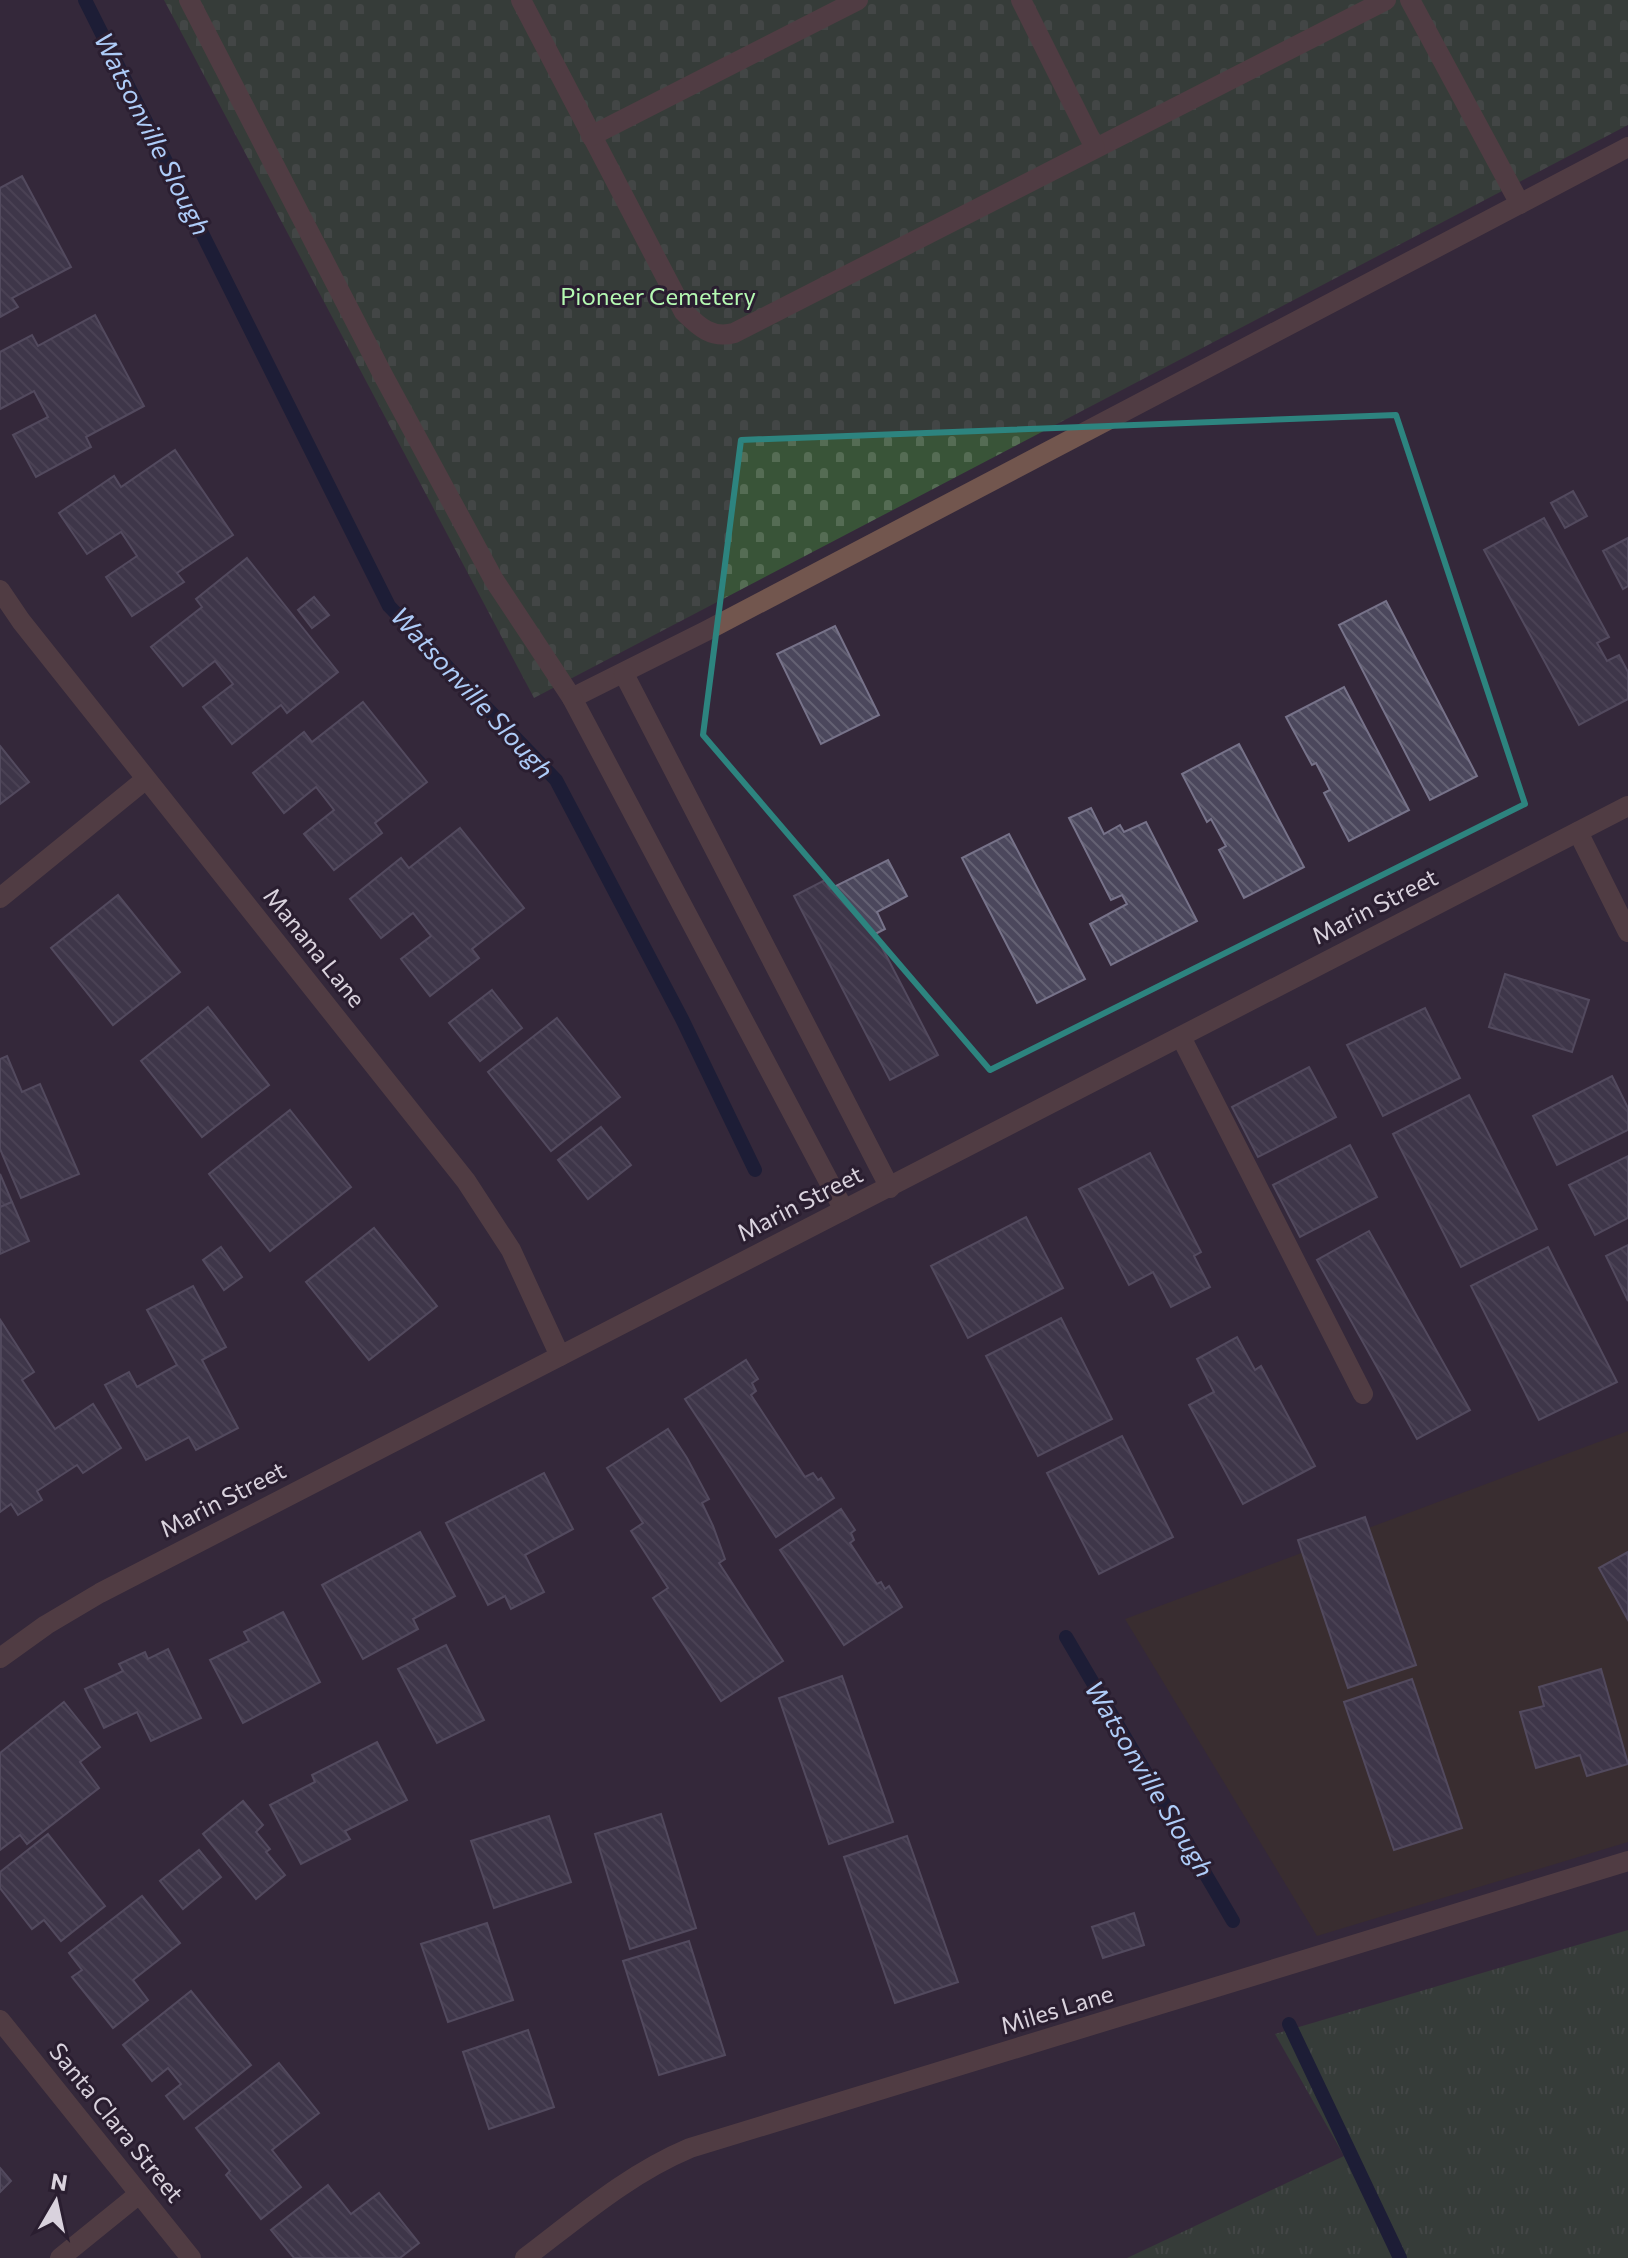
<svg xmlns="http://www.w3.org/2000/svg" width="1628" height="2258" font-family="Commissioner,sans-serif">
  <style>
    .commercial { fill: #3e3324 }
    .grass { fill: url(#grass-tufts) }
    .cemetery { fill: url(#cemetery-stones) }
    .lines { fill: none; stroke-linecap: round; stroke-linejoin: round }
    .stream { stroke: #001131; stroke-width: 14 }
    .building { fill: url(#building-back-hatch); stroke: #77738a; stroke-width: 2 }
    .service { stroke: #72564e; stroke-width: 20 }
    .minor { stroke: #72564e; stroke-width: 20 }
    .marked { fill: none; stroke: #2d847f; stroke-width: 6; stroke-linejoin: round }
    .labels { text-anchor: middle; stroke-width: 6; stroke-linejoin: round; paint-order: stroke }
    .park-label { font-size: 24px; fill: #b5f9b2; stroke: #2a1e30 }
    .street-label { font-size: 24px; fill: #d9d2dd; stroke: #2a1e30 }
    .water-label { font-size: 26px; font-style: italic; fill: #aeccf8; stroke: #2a1e30 }
  </style>
  <defs>
    <pattern id="grass-tufts" width="24" height="20" patternUnits="userSpaceOnUse" patternTransform="scale(2)"><rect width="24" height="20" fill="#395438"/><path d="M3 7l-1-3M5 7V3M7 7l1-3M15 17l-1-3M17 17v-4M19 17l1-3" fill="none" stroke="#556c54"/></pattern>
    <pattern id="cemetery-stones" width="16" height="16" patternUnits="userSpaceOnUse" patternTransform="scale(2)"><rect width="16" height="16" fill="#395438"/><path d="M2 7V4a2 2 0 0 1 4 0v3zM10 15v-3a2 2 0 0 1 4 0v3z" fill="#556c54"/></pattern>
    <pattern id="building-back-hatch" width="6" height="6" patternUnits="userSpaceOnUse" patternTransform="scale(2)"><rect width="6" height="6" fill="#4b475c"/><path d="M-1 5l2 2M0 0l6 6M5-1l2 2" fill="none" stroke="#646173"/></pattern>
  </defs>
  <rect width="100%" height="100%" fill="#34283a"/>
  <polygon class="commercial" points="1628,1431 1628,1842 1317,1936 1125,1619"/>
  <polygon class="grass" points="1628,1930 1628,2258 1127,2258 1344,2156 1275,2034"/>
  <polygon class="cemetery" points="164,0 1628,0 1628,125 534,698"/>
  <g class="lines">
    <g class="stream">
      <polyline points="85,0 389,606 556,780 682,1019 755,1170"/>
      <polyline points="1066,1637 1233,1921"/>
      <polyline points="1289,2024 1400,2258"/>
    </g>
  </g>
  <g class="building">
    <polygon points="22,176 71,267 12,298 18,307 0,317 0,188"/>
    <polygon points="95,315 144,406 86,437 91,447 36,477 13,435 48,417 34,391 0,409 0,352 32,335 38,346"/>
    <polygon points="175,450 233,535 177,573 184,582 132,616 106,577 137,556 121,532 87,554 59,513 114,476 121,487"/>
    <polygon points="1573,491 1587,516 1565,528 1551,503"/>
    <polygon points="1544,518 1609,637 1597,643 1607,661 1619,655 1628,672 1628,699 1579,725 1484,550"/>
    <polygon points="1628,538 1628,586 1623,589 1603,551"/>
    <polygon points="247,558 338,672 287,713 281,705 232,744 203,707 233,684 215,661 183,686 151,647 202,607 196,599"/>
    <polygon points="314,597 329,615 312,628 298,610"/>
    <polygon points="1386,601 1477,776 1430,800 1339,625"/>
    <polygon points="835,626 879,715 821,744 777,654"/>
    <polygon points="1344,687 1409,810 1349,841 1324,793 1330,790 1316,763 1312,765 1286,717"/>
    <polygon points="363,702 427,782 375,823 382,833 334,870 304,834 334,810 316,787 284,813 253,773 304,732 312,742"/>
    <polygon points="1239,744 1304,867 1244,898 1219,850 1226,846 1211,819 1207,822 1182,774"/>
    <polygon points="0,746 29,782 0,804"/>
    <polygon points="1091,808 1104,834 1120,825 1124,832 1146,822 1197,921 1111,965 1090,924 1127,904 1122,895 1111,900 1069,818"/>
    <polygon points="460,828 524,908 472,949 479,958 430,996 401,959 431,936 413,913 381,938 350,899 401,858 409,868"/>
    <polygon points="1009,834 1085,979 1037,1003 962,858"/>
    <polygon points="888,860 907,896 877,912 885,929 875,934 938,1055 890,1080 794,896 825,880 830,889"/>
    <polygon points="118,895 180,972 113,1025 51,948"/>
    <polygon points="1505,974 1589,1000 1572,1052 1489,1027"/>
    <polygon points="492,990 522,1028 480,1061 449,1023"/>
    <polygon points="208,1007 269,1085 202,1137 141,1061"/>
    <polygon points="1425,1008 1460,1078 1383,1116 1347,1045"/>
    <polygon points="557,1018 620,1097 551,1151 488,1072"/>
    <polygon points="7,1056 22,1092 40,1084 79,1174 21,1198 0,1149 0,1059"/>
    <polygon points="1309,1067 1336,1117 1258,1157 1232,1107"/>
    <polygon points="1612,1076 1628,1108 1628,1130 1557,1165 1533,1116"/>
    <polygon points="1469,1095 1537,1229 1461,1267 1393,1134"/>
    <polygon points="290,1110 351,1187 270,1251 209,1174"/>
    <polygon points="601,1127 631,1165 588,1199 558,1160"/>
    <polygon points="1350,1145 1377,1197 1300,1237 1273,1185"/>
    <polygon points="1150,1153 1201,1252 1194,1256 1210,1287 1171,1307 1153,1272 1129,1285 1079,1189"/>
    <polygon points="1628,1156 1628,1218 1595,1235 1569,1185"/>
    <polygon points="0,1174 12,1202 0,1207"/>
    <polygon points="12,1202 29,1241 0,1254 0,1207"/>
    <polygon points="1026,1217 1063,1288 968,1338 931,1266"/>
    <polygon points="374,1228 437,1306 369,1360 306,1282"/>
    <polygon points="1369,1231 1470,1410 1417,1439 1317,1260"/>
    <polygon points="1628,1245 1628,1301 1606,1256"/>
    <polygon points="221,1247 242,1277 224,1290 203,1260"/>
    <polygon points="1548,1247 1617,1382 1539,1420 1471,1286"/>
    <polygon points="193,1286 226,1347 202,1360 238,1428 196,1450 189,1437 146,1460 105,1385 129,1372 137,1387 177,1365 147,1310"/>
    <polygon points="1061,1318 1112,1419 1038,1456 986,1356"/>
    <polygon points="1,1321 34,1372 22,1380 55,1429 93,1404 121,1448 83,1473 77,1465 37,1491 42,1500 18,1515 11,1504 0,1512"/>
    <polygon points="1237,1337 1255,1370 1261,1366 1315,1466 1243,1504 1189,1405 1214,1392 1197,1359"/>
    <polygon points="746,1360 758,1379 752,1383 756,1391 751,1395 805,1477 813,1473 818,1480 821,1478 834,1498 776,1537 685,1399"/>
    <polygon points="668,1429 687,1458 709,1499 702,1503 713,1526 725,1559 719,1563 783,1661 721,1701 653,1598 668,1588 631,1531 643,1523 607,1468"/>
    <polygon points="1122,1436 1173,1537 1099,1574 1047,1473"/>
    <polygon points="544,1473 573,1529 525,1555 544,1592 511,1609 505,1596 488,1605 446,1523"/>
    <polygon points="841,1509 855,1530 851,1533 854,1540 850,1543 877,1584 881,1582 885,1589 889,1586 902,1607 844,1645 780,1550"/>
    <polygon points="1365,1517 1416,1665 1348,1688 1298,1540"/>
    <polygon points="420,1532 455,1596 413,1619 418,1629 363,1659 322,1585"/>
    <polygon points="1628,1552 1628,1620 1599,1568"/>
    <polygon points="283,1612 320,1682 243,1723 210,1660 249,1641 244,1632"/>
    <polygon points="446,1645 484,1720 437,1743 398,1669"/>
    <polygon points="168,1649 201,1718 151,1741 137,1712 104,1728 85,1689 123,1671 119,1664 145,1652 148,1659"/>
    <polygon points="1601,1669 1628,1764 1587,1776 1580,1755 1536,1768 1520,1712 1544,1706 1539,1687"/>
    <polygon points="842,1676 893,1822 829,1844 779,1698"/>
    <polygon points="1412,1679 1462,1828 1394,1850 1344,1702"/>
    <polygon points="64,1702 100,1747 80,1762 99,1788 27,1844 20,1835 0,1850 0,1753"/>
    <polygon points="377,1742 407,1800 345,1831 350,1839 301,1864 270,1805 315,1782 312,1775"/>
    <polygon points="243,1801 263,1825 256,1832 270,1849 266,1852 285,1875 256,1899 203,1834"/>
    <polygon points="661,1814 696,1928 630,1949 595,1834"/>
    <polygon points="549,1816 571,1882 494,1908 471,1841"/>
    <polygon points="48,1834 105,1906 61,1941 44,1920 32,1929 0,1888 0,1872"/>
    <polygon points="907,1836 958,1982 895,2003 844,1857"/>
    <polygon points="199,1850 221,1877 183,1909 160,1881"/>
    <polygon points="142,1896 180,1943 133,1980 148,2000 113,2028 72,1977 82,1970 69,1953"/>
    <polygon points="1134,1913 1144,1945 1103,1958 1092,1927"/>
    <polygon points="487,1923 513,2000 448,2022 421,1944"/>
    <polygon points="689,1941 725,2055 659,2075 623,1961"/>
    <polygon points="191,1991 251,2065 184,2119 166,2096 181,2084 168,2068 152,2081 123,2045"/>
    <polygon points="528,2030 554,2107 489,2129 463,2052"/>
    <polygon points="279,2063 319,2113 272,2150 301,2187 261,2219 226,2175 230,2171 196,2128"/>
    <polygon points="0,2168 11,2181 0,2192"/>
    <polygon points="328,2185 351,2214 379,2193 419,2243 400,2258 294,2258 271,2230"/>
  </g>
  <g class="lines">
    <g class="service">
      <polyline points="189,0 384,377 494,580 572,698 706,631 1628,147"/>
      <path d="M521 0 684 312C699 327 712 339 734 333L1386 0"/>
      <polyline points="1021,0 1095,148"/>
      <polyline points="1410,0 1520,204"/>
      <polyline points="591,136 858,0"/>
      <polyline points="1578,832 1628,932"/>
      <polyline points="1181,1037 1363,1394"/>
    </g>
    <g class="minor">
      <polyline points="0,590 21,621 466,1181 511,1250 560,1356"/>
      <polyline points="624,674 890,1188"/>
      <polyline points="572,698 844,1210"/>
      <polyline points="0,898 146,779"/>
      <polyline points="0,1658 46,1625 100,1593 1628,806"/>
      <polyline points="0,2020 191,2258"/>
      <polyline points="60,2258 139,2194"/>
      <path d="M525 2258C578 2218 628 2174 690 2148L1628 1861"/>
    </g>
  </g>
  <path d="M0 0H1628V2258H0ZM1396 415 1525 804 990 1070 703 735 741 440Z" fill="#34283a" fill-opacity=".55" fill-rule="evenodd"/>
  <path class="marked" d="M1396 415 1525 804 990 1070 703 735 741 440Z"/>
  <g class="labels">
    <g class="park-label">
      <text x="658" y="305">Pioneer Cemetery</text>
    </g>
    <g class="street-label">
      <text transform="translate(1375 907) rotate(-27)" y="8">Marin Street</text>
      <text transform="translate(314 948) rotate(51)" y="8">Manana Lane</text>
      <text transform="translate(800 1204) rotate(-27)" y="8">Marin Street</text>
      <text transform="translate(223 1500) rotate(-27)" y="8">Marin Street</text>
      <text transform="translate(1057 2010) rotate(-17)" y="8">Miles Lane</text>
      <text transform="translate(116 2123) rotate(51)" y="8">Santa Clara Street</text>
    </g>
    <g class="water-label">
      <text transform="translate(152 134) rotate(63)" y="9">Watsonville Slough</text>
      <text transform="translate(472 693) rotate(47)" y="9">Watsonville Slough</text>
      <text transform="translate(1149 1779) rotate(59)" y="9">Watsonville Slough</text>
    </g>
  </g>
  <g transform="translate(56 2202) rotate(9)" stroke="#2a1e30" stroke-width="6" paint-order="stroke">
  <path d="M0-6L14 30L0 20L-14 30Z" fill="#d9d2dd"/>
  <text y="-12" font-size="22" font-weight="bold" text-anchor="middle" fill="#d9d2dd">N</text>
  </g>
</svg>
